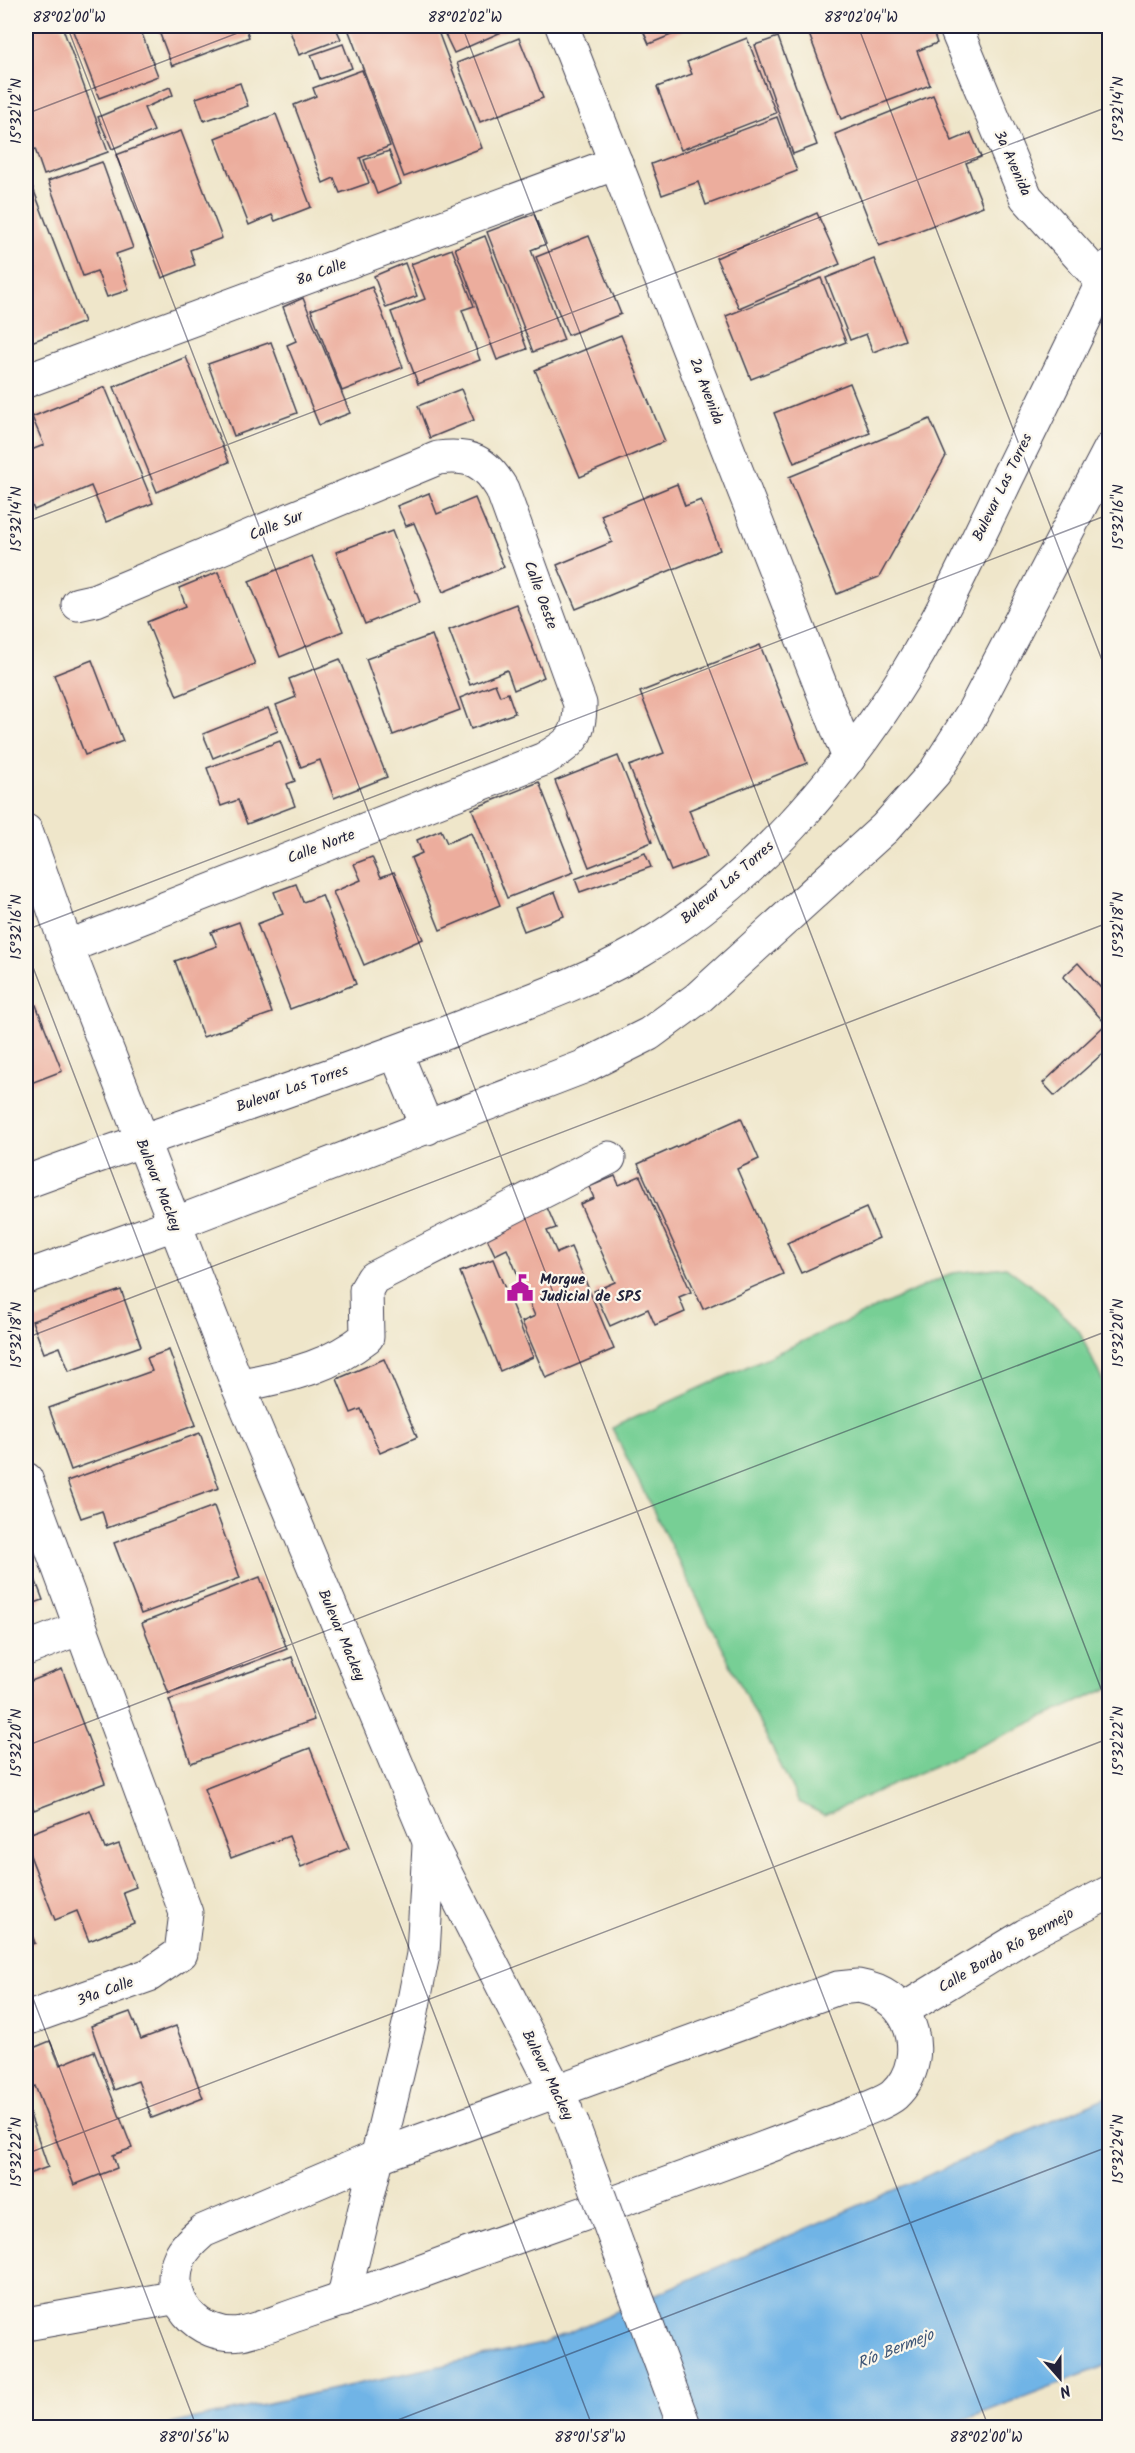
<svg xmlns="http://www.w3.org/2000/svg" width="1135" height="2453" font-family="Kalam,sans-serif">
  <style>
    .green { fill: #77cf95; stroke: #4c7868; stroke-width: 1.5 }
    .water { fill: #70b4e6; stroke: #496b90; stroke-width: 1.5 }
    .building { fill: #ecad9d }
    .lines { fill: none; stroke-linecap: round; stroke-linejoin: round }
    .minor-casing { stroke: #413f50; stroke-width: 35 }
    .major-casing { stroke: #413f50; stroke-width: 35 }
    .minor { stroke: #fff; stroke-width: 33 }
    .major { stroke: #fff; stroke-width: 33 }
    .major-bridge-casing { stroke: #413f50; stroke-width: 35; stroke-linecap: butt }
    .major-bridge { stroke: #fff; stroke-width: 33 }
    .ticks { fill: none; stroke: #22223b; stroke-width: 1.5; stroke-opacity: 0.45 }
    .labels { text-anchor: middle; stroke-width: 4.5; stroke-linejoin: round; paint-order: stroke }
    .street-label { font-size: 15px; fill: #22223b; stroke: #fbf7ec }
    .poi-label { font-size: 15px; font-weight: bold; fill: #22223b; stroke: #fbf7ec; text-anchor: start }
    .water-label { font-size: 16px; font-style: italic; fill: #3d5577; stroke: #fbf7ec }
    .neatline { fill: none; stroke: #22223b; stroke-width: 2 }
    .ticks-label { font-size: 15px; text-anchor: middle; fill: #22223b }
  </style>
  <rect width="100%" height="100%" fill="#fbf7ec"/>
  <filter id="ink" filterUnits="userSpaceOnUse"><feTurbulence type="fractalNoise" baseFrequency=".0167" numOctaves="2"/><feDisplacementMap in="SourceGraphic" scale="12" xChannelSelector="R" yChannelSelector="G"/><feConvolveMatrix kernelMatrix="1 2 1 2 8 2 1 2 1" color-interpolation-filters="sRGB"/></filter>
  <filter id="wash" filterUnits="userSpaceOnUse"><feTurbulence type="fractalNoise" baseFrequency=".008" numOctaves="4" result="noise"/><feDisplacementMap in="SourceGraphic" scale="24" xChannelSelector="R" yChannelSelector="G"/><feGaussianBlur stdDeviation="1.35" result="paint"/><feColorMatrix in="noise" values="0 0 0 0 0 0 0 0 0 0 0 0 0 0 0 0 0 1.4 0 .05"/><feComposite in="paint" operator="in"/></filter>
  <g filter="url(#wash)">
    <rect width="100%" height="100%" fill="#efe6ca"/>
    <polygon class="green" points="1006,1267 1041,1293 1079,1331 1109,1395 1109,1688 824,1815 799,1802 612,1428 953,1273"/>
    <polygon class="water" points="1109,2096 1109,2364 946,2427 153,2428 542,2344"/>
    <g id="blocks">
      <g class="building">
        <polygon points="26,26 62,26 108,152 44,175 35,149 26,153 28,114"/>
        <polygon points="71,26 139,26 158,76 99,98"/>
        <polygon points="157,26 245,26 249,37 172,66"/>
        <polygon points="288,26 335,26 341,39 299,55"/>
        <polygon points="347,26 436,26 482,148 404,177"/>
        <polygon points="441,26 515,26 454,53"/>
        <polygon points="641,26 693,26 649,44"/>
        <polygon points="806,26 931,26 937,43 917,51 930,85 841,119"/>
        <polygon points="778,37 817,145 793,154 755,45"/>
        <polygon points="519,38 543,98 480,122 457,63"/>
        <polygon points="747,38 776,113 681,150 657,87 692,74 687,62"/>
        <polygon points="343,44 352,68 320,79 311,55"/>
        <polygon points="362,70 390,146 360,158 369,183 340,193 334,178 323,183 294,105 316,96 313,88"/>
        <polygon points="240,83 248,106 204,121 196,98"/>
        <polygon points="170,87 173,95 144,108 154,131 112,149 98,117"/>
        <polygon points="933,95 952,141 971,133 981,157 966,163 983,206 879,246 835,134"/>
        <polygon points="276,114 311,207 275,221 272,215 249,225 215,138"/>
        <polygon points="777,117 797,171 706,205 698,182 662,195 651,164"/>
        <polygon points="181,131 222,238 190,250 195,265 162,278 116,155"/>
        <polygon points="389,151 401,184 377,194 364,160"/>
        <polygon points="102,162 133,248 116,254 129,290 107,297 97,271 83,276 48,181"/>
        <polygon points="26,170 84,322 26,344"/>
        <polygon points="817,213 840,264 739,308 716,258"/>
        <polygon points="534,214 546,244 531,250 564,340 533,352 487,232"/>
        <polygon points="485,236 527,349 497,360 455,248"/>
        <polygon points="589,236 621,314 568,335 536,257"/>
        <polygon points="452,249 474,306 462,310 480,360 418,384 391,312 425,299 411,264"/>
        <polygon points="874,259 905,340 873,352 866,334 850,340 826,278"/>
        <polygon points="405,263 417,296 386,308 374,276"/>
        <polygon points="821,278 846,342 751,379 726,316"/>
        <polygon points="372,287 403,367 342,391 311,310"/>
        <polygon points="303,298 350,413 319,425 287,345 296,341 283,307"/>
        <polygon points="621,335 665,441 580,477 535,370"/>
        <polygon points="271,342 297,413 234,436 208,364"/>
        <polygon points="186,357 229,462 157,492 114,387"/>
        <polygon points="850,383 870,433 794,463 774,413"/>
        <polygon points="105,387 153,503 106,522 91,486 34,510 26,490 26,452 44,445 32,417"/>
        <polygon points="461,389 474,420 430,438 418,406"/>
        <polygon points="930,419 946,456 879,577 837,594 789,477"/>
        <polygon points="677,484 685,506 701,500 720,550 576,609 557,565 612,542 601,515"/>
        <polygon points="429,493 437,514 475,498 504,567 443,592 414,523 406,526 397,506"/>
        <polygon points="392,531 420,602 365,624 336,552"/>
        <polygon points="312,556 343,631 280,657 249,581"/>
        <polygon points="218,572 255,664 177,696 147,622 186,606 179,588"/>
        <polygon points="516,604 544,677 514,690 507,670 470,685 449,630"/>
        <polygon points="432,635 460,710 393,735 366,659"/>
        <polygon points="760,645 807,763 689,810 707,857 671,871 629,766 664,753 640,692"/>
        <polygon points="340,659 387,777 334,798 320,760 301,767 276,705 296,697 289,679"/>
        <polygon points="92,660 123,741 85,755 54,675"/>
        <polygon points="495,684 500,696 508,693 515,713 471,729 460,698"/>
        <polygon points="268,708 278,731 213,758 203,734"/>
        <polygon points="280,741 295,781 287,784 295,806 247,824 238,800 221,806 207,768"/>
        <polygon points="618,756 652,842 589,867 555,781"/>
        <polygon points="539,782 574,872 507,898 472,809"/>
        <polygon points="441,830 447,843 471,833 500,905 440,930 411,858 422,853 417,840"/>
        <polygon points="645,853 651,867 580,892 575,879"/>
        <polygon points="372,857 381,877 394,872 423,939 364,965 333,892 361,880 354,864"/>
        <polygon points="296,884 303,902 322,895 356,984 290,1009 257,924 283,914 274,892"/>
        <polygon points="555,892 564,916 524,931 515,908"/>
        <polygon points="239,922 272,1013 203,1037 175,961 217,946 211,932"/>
        <polygon points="1078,963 1110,998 1110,1047 1055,1096 1043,1083 1106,1024 1063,977"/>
        <polygon points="36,1005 62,1071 26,1085 26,1009"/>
        <polygon points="741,1118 759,1159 737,1169 783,1274 703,1309 638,1164"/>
        <polygon points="615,1176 619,1185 640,1176 691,1292 679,1297 685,1312 655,1325 648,1309 610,1326 594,1291 615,1282 580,1204 594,1198 589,1187"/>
        <polygon points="546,1205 556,1228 547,1231 557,1253 571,1247 614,1349 546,1378 522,1322 535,1316 507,1249 495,1255 484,1232"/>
        <polygon points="866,1208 879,1238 801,1273 787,1243"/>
        <polygon points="493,1259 533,1357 500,1371 460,1272"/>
        <polygon points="121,1290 141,1346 69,1371 60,1347 44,1353 32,1321"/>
        <polygon points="169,1350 196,1425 71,1470 49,1408 152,1371 147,1358"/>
        <polygon points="384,1359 417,1437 380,1453 361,1409 351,1413 337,1379"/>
        <polygon points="200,1433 219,1488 107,1528 102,1511 81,1518 67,1481"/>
        <polygon points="214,1506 240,1578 141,1614 114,1543"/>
        <polygon points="26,1555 43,1600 26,1606"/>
        <polygon points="260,1577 287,1649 169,1694 142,1623"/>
        <polygon points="292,1657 314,1720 191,1763 169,1700"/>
        <polygon points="62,1669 105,1783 34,1810 26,1788 26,1683"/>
        <polygon points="310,1748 349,1848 301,1867 289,1836 231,1858 204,1789"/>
        <polygon points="90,1810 105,1849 119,1844 136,1887 123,1892 134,1923 89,1941 77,1911 55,1920 26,1845 26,1835"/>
        <polygon points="26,1919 35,1943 26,1946"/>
        <polygon points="130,2012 141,2039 176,2026 203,2098 152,2118 138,2081 114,2090 91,2026"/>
        <polygon points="50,2041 60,2065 94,2051 132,2148 113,2155 117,2168 74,2185 35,2086 27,2089 26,2084 26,2051"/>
        <polygon points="26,2103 48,2167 26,2175"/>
      </g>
    </g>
  </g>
  <g filter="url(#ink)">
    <use href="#blocks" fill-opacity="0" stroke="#413f50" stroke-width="1.5"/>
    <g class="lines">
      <defs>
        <g id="minor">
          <polyline points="562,26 849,758"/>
          <polyline points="955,26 1026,197 1110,290"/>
          <polyline points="26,381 616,163"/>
          <path d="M67 947 544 759C571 743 580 737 580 704L502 489C485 461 471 454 438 458L96 600 78 604"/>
          <polyline points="396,1053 427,1128"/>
          <path d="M26 1182C172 1128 321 1082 466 1025 524 1003 585 982 639 951 750 885 841 780 908 671 947 607 978 537 1011 470 1044 402 1078 334 1110 266"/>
          <polyline points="26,1277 174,1224 583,1067 649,1034 698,998 885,828 935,772 973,712 1110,449"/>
          <path d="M238 1386C288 1375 325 1370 367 1337L366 1290 373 1278 609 1158"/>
          <polyline points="26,1479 186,1913 181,1953 149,1975 26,2019"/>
          <polyline points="26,1649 80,1628"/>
        </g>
        <g id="major">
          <polyline points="26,831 67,947 238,1386 429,1841 566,2110"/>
          <path d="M858 1986C880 1990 898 2000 908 2022 919 2047 914 2076 894 2095 883 2105 832 2121 816 2128 700 2174 581 2214 463 2256 410 2276 356 2295 302 2313 283 2319 261 2329 241 2333 199 2340 161 2298 180 2257 185 2246 194 2239 203 2231L379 2156 838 1988Z"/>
          <polyline points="903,2010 1026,1935 1110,1892"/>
          <polyline points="343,2300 411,2016 423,1954 429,1846"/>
          <polyline points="26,2324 178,2297"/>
        </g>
      </defs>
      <use href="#minor" class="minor-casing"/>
      <use href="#major" class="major-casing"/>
      <use href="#minor" class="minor"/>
      <use href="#major" class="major"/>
      <defs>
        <polyline id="major-bridge" points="571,2120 685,2428"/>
      </defs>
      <use href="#major-bridge" class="major-bridge-casing"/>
      <use href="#major-bridge" class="major-bridge"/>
    </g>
  </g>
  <path class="ticks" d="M67 26 989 2428M462 26 1110 1712M858 26 1110 681M26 114 256 26M26 522 1110 106M26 930 1110 514M26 949 593 2428M26 1338 1110 922M26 1746 1110 1330M26 1980 197 2428M26 2154 1110 1738M377 2428 1110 2146"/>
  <defs>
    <symbol id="civic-bare" viewBox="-9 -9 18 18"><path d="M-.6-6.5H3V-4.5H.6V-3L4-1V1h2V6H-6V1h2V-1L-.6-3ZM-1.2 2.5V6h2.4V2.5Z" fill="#b5179e" stroke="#fbf7ec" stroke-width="2.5" paint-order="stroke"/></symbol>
  </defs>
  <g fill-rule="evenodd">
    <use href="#civic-bare" x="501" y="1269" width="38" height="38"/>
  </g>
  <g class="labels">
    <g class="street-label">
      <text transform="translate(1013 163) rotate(66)" y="5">3a Avenida</text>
      <text transform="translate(321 272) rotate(-20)" y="5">8a Calle</text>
      <text transform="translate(707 391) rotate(69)" y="5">2a Avenida</text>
      <text transform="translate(1002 487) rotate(-64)" y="5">Bulevar Las Torres</text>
      <text transform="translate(276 525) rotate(-22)" y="5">Calle Sur</text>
      <text transform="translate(541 595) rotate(70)" y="5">Calle Oeste</text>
      <text transform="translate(321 846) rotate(-21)" y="5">Calle Norte</text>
      <text transform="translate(727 882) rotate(-41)" y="5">Bulevar Las Torres</text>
      <text transform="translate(292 1088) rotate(-19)" y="5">Bulevar Las Torres</text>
      <text transform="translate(159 1185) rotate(68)" y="5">Bulevar Mackey</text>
      <text transform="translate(342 1635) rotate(67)" y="5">Bulevar Mackey</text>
      <text transform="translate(1006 1950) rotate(-30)" y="5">Calle Bordo Río Bermejo</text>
      <text transform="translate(105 1991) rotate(-20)" y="5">39a Calle</text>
      <text transform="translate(548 2075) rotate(64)" y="5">Bulevar Mackey</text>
    </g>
    <g class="poi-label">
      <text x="540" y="1284">Morgue<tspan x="540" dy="17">Judicial de SPS</tspan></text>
    </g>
    <g class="water-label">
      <text transform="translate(895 2348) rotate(-22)" y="6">Río Bermejo</text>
    </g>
  </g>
  <rect width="1135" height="2453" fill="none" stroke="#fbf7ec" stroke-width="66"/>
  <g transform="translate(1060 2378) rotate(159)" stroke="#fbf7ec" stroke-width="4.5" paint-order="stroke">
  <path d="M0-4.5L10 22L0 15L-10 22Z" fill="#22223b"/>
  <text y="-9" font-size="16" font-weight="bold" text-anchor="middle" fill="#22223b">N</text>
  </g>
  <rect x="33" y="33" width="1069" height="2387" class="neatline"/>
  <g class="ticks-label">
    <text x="69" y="22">88°02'00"W</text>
    <text x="465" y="22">88°02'02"W</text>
    <text x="861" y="22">88°02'04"W</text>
    <text transform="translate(1118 109) rotate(-90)" y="5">15°32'14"N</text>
    <text transform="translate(16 111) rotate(-90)" y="5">15°32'12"N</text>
    <text transform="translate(1118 517) rotate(-90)" y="5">15°32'16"N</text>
    <text transform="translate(16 519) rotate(-90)" y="5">15°32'14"N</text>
    <text transform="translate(1118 925) rotate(-90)" y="5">15°32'18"N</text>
    <text transform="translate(16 927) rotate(-90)" y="5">15°32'16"N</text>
    <text transform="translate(1118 1333) rotate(-90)" y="5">15°32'20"N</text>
    <text transform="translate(16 1335) rotate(-90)" y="5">15°32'18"N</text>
    <text transform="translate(1118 1741) rotate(-90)" y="5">15°32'22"N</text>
    <text transform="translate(16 1743) rotate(-90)" y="5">15°32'20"N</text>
    <text transform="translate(1118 2149) rotate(-90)" y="5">15°32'24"N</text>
    <text transform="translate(16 2152) rotate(-90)" y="5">15°32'22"N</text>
    <text x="194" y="2442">88°01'56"W</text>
    <text x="590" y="2442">88°01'58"W</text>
    <text x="986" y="2442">88°02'00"W</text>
  </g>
</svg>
